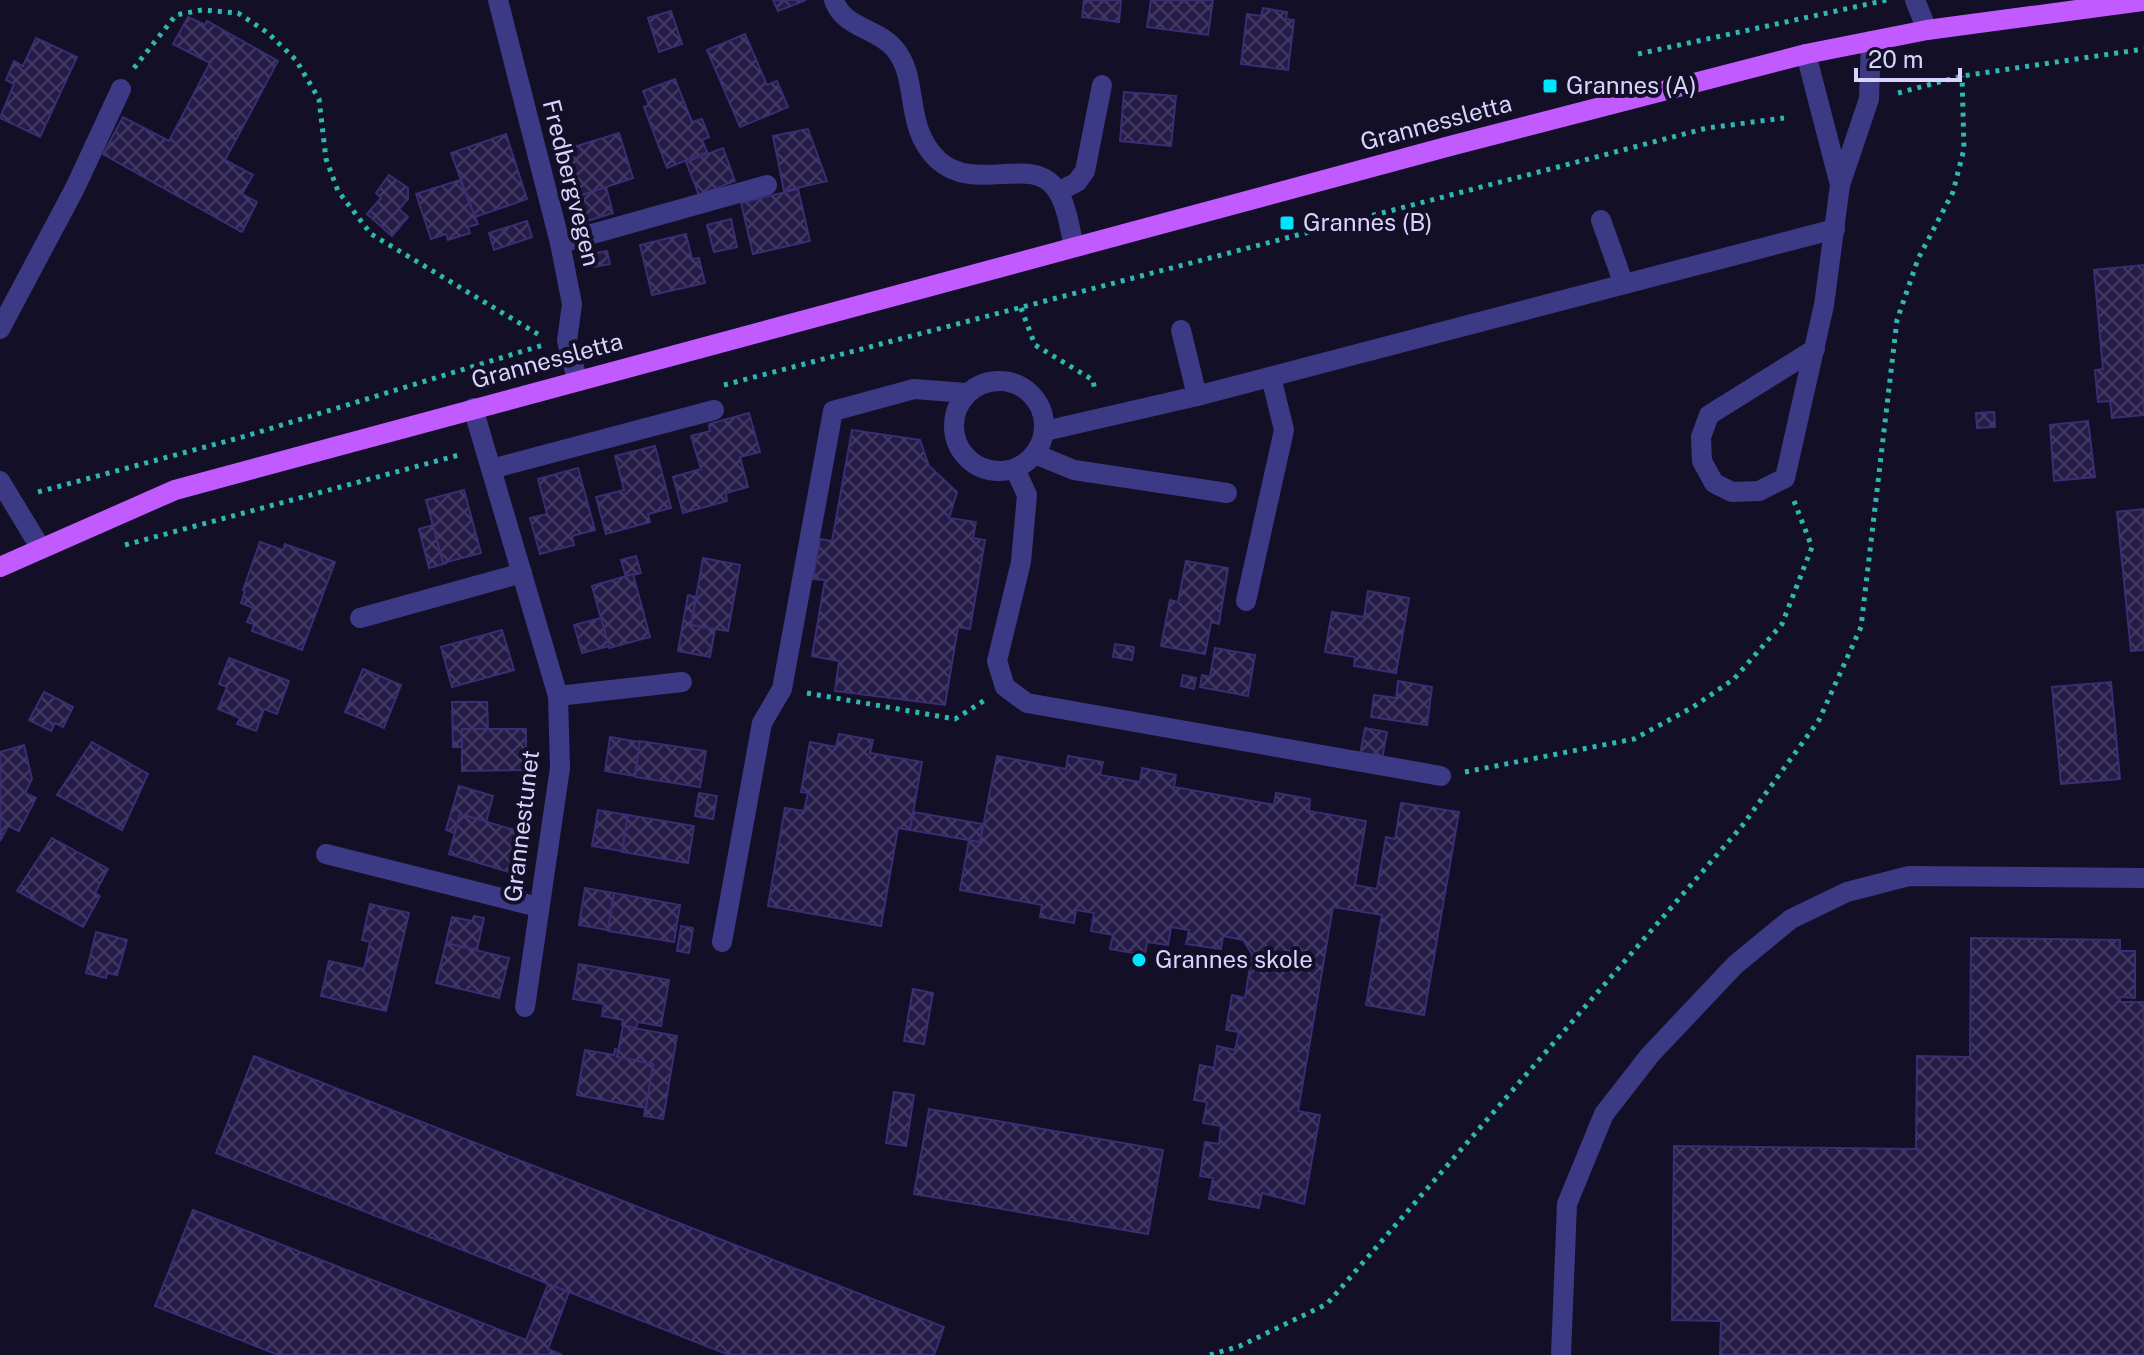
<svg xmlns="http://www.w3.org/2000/svg" width="2144" height="1355" font-family="'Public Sans',sans-serif">
  <style>
    .building { fill: url(#building-cross-hatch); stroke: #3b2d73; stroke-width: 2 }
    .lines { fill: none; stroke-linecap: round; stroke-linejoin: round }
    .path { stroke: #2fb8b0; stroke-width: 5; stroke-dasharray: 4 6; stroke-linecap: butt }
    .minor { stroke: #3d3a85; stroke-width: 20 }
    .major { stroke: #c25bff; stroke-width: 20 }
    .poi-dot { fill: #00e5ff; stroke: #130f26; stroke-width: 3 }
    .labels { text-anchor: middle; stroke-width: 8; stroke-linejoin: round; paint-order: stroke }
    .poi-label { font-size: 24px; fill: #d9d4ff; stroke: #130f26; text-anchor: start }
    .street-label { font-size: 24px; fill: #d9d4ff; stroke: #130f26 }
  </style>
  <defs>
    <pattern id="building-cross-hatch" width="8" height="8" patternUnits="userSpaceOnUse" patternTransform="scale(2)"><rect width="8" height="8" fill="#241b47"/><path d="M0 0l8 8M0 8l8-8" fill="none" stroke="#433b63"/></pattern>
  </defs>
  <rect width="100%" height="100%" fill="#130f26"/>
  <g class="building">
    <polygon points="773,0 806,0 778,11"/>
    <polygon points="1084,0 1121,0 1119,22 1082,17"/>
    <polygon points="1151,0 1213,0 1208,35 1147,27"/>
    <polygon points="1263,8 1287,12 1286,19 1294,20 1288,70 1241,64 1247,14 1261,16"/>
    <polygon points="671,11 682,44 659,52 648,18"/>
    <polygon points="188,17 205,25 207,21 278,61 225,160 253,175 242,194 257,202 242,232 103,154 123,117 169,141 210,63 173,44"/>
    <polygon points="745,34 767,85 777,81 788,107 740,127 707,50"/>
    <polygon points="36,38 77,57 40,137 0,118 14,84 6,80 14,61 23,66"/>
    <polygon points="675,79 692,122 702,119 709,137 702,140 707,152 667,168 644,107 649,105 643,91"/>
    <polygon points="1124,92 1176,96 1171,146 1120,141"/>
    <polygon points="808,129 827,181 784,191 773,136"/>
    <polygon points="619,133 633,178 579,196 564,150"/>
    <polygon points="506,134 527,199 475,217 451,153"/>
    <polygon points="723,148 735,181 699,195 686,162"/>
    <polygon points="389,175 408,188 408,199 399,209 408,217 392,236 367,214 381,198 376,193"/>
    <polygon points="460,180 478,224 468,227 470,233 448,240 446,234 431,239 416,194"/>
    <polygon points="606,187 613,213 577,224 567,193 577,190 579,196"/>
    <polygon points="798,189 810,241 753,254 741,203"/>
    <polygon points="731,219 737,247 714,252 707,225"/>
    <polygon points="527,221 532,237 494,250 489,233"/>
    <polygon points="686,234 692,259 699,258 705,283 652,295 640,245"/>
    <polygon points="607,251 610,264 594,267 591,254"/>
    <polygon points="2144,265 2144,415 2112,418 2110,401 2098,402 2095,370 2103,369 2094,270"/>
    <polygon points="1994,412 1995,427 1977,428 1976,413"/>
    <polygon points="749,413 760,452 740,457 748,487 726,493 727,501 683,513 673,477 701,469 691,436 710,431 709,424"/>
    <polygon points="2088,421 2095,477 2054,481 2050,425"/>
    <polygon points="852,430 920,440 929,466 957,492 949,518 976,522 973,538 985,540 970,629 958,627 945,705 835,691 839,661 812,656 825,580 813,579 820,539 832,541"/>
    <polygon points="655,446 671,508 648,514 650,522 606,534 596,497 624,490 615,456"/>
    <polygon points="578,468 595,530 572,536 574,545 540,554 530,518 547,514 538,479"/>
    <polygon points="464,490 481,553 443,563 426,500"/>
    <polygon points="2144,509 2144,650 2131,651 2117,512"/>
    <polygon points="433,525 443,563 447,563 429,568 419,529"/>
    <polygon points="260,542 283,550 285,544 335,562 302,650 252,631 254,624 247,622 253,608 241,603 245,591 243,590"/>
    <polygon points="636,556 641,573 626,577 621,560"/>
    <polygon points="703,558 740,565 728,631 691,625"/>
    <polygon points="1186,561 1228,568 1219,624 1211,622 1205,654 1161,646 1170,600 1178,602"/>
    <polygon points="633,574 650,637 609,648 592,586"/>
    <polygon points="1368,591 1409,598 1396,673 1354,666 1355,657 1325,652 1332,612 1364,617"/>
    <polygon points="688,595 696,597 691,625 715,629 710,657 678,651"/>
    <polygon points="601,618 609,646 582,653 574,625"/>
    <polygon points="502,630 514,670 452,687 441,647"/>
    <polygon points="1115,644 1134,647 1132,660 1113,657"/>
    <polygon points="1215,648 1255,655 1248,696 1200,687 1202,675 1210,677"/>
    <polygon points="229,658 289,681 277,714 264,709 256,731 237,724 240,718 218,709 227,687 219,684"/>
    <polygon points="363,669 401,685 384,728 345,712"/>
    <polygon points="1183,675 1196,678 1194,689 1181,686"/>
    <polygon points="1398,681 1432,687 1427,725 1371,717 1374,695 1396,698"/>
    <polygon points="2111,682 2120,779 2061,784 2052,687"/>
    <polygon points="44,692 73,707 63,727 55,723 51,731 29,720"/>
    <polygon points="452,702 487,702 488,729 462,729 462,747 453,747"/>
    <polygon points="1365,728 1387,732 1382,759 1360,755"/>
    <polygon points="462,729 526,729 526,770 462,771"/>
    <polygon points="839,734 873,740 870,753 922,762 910,830 898,828 881,926 768,906 785,808 804,811 808,793 801,792 810,742 836,747"/>
    <polygon points="610,737 640,742 635,776 605,771"/>
    <polygon points="640,741 706,751 700,787 635,777"/>
    <polygon points="92,742 148,774 122,830 57,795"/>
    <polygon points="24,745 32,779 25,793 36,798 19,831 8,826 0,841 0,752"/>
    <polygon points="997,756 1066,769 1068,756 1103,762 1100,775 1140,782 1142,768 1176,775 1174,787 1274,805 1276,793 1310,799 1309,811 1366,821 1355,885 1377,889 1386,837 1395,839 1401,803 1459,812 1424,1015 1366,1005 1382,915 1333,907 1298,1111 1320,1115 1304,1204 1262,1193 1259,1208 1209,1199 1213,1178 1200,1176 1205,1142 1219,1144 1221,1126 1203,1123 1207,1102 1194,1100 1200,1065 1214,1068 1217,1046 1235,1050 1239,1032 1226,1030 1232,995 1245,998 1252,954 1243,940 1223,936 1221,949 1186,944 1189,930 1171,927 1168,945 1147,942 1145,955 1110,949 1113,935 1091,931 1094,913 1076,910 1074,923 1040,917 1042,905 960,890 969,840 980,842"/>
    <polygon points="459,786 493,796 486,822 460,814 454,833 446,830"/>
    <polygon points="699,793 717,796 713,819 695,816"/>
    <polygon points="598,810 628,815 622,851 592,846"/>
    <polygon points="913,812 983,824 980,842 910,830"/>
    <polygon points="460,814 521,832 509,872 449,854"/>
    <polygon points="628,815 694,826 688,863 622,852"/>
    <polygon points="52,838 108,869 95,893 100,896 83,927 17,891"/>
    <polygon points="585,888 614,893 608,930 579,925"/>
    <polygon points="614,893 680,905 674,942 608,931"/>
    <polygon points="370,904 409,913 386,1011 321,996 329,961 364,969 370,942 362,940"/>
    <polygon points="474,916 484,918 477,950 446,943 452,917 472,921"/>
    <polygon points="681,926 693,928 689,953 677,951"/>
    <polygon points="96,932 127,940 117,975 107,973 106,978 86,973"/>
    <polygon points="1971,938 2120,940 2120,951 2135,951 2135,998 2120,997 2120,1002 2144,1002 2144,1355 1720,1355 1721,1321 1672,1320 1674,1146 1916,1149 1917,1056 1970,1057"/>
    <polygon points="446,943 509,958 499,998 436,983"/>
    <polygon points="579,964 669,980 661,1026 638,1022 636,1028 622,1025 623,1020 602,1016 604,1004 573,999"/>
    <polygon points="913,989 933,993 924,1044 904,1041"/>
    <polygon points="623,1026 677,1036 663,1119 644,1116 653,1064 617,1057"/>
    <polygon points="615,1049 618,1050 617,1057 653,1064 646,1108 577,1095 585,1050 614,1055"/>
    <polygon points="254,1056 944,1327 934,1355 729,1355 216,1153"/>
    <polygon points="894,1092 914,1095 906,1146 886,1143"/>
    <polygon points="929,1109 1163,1150 1148,1234 914,1194"/>
    <polygon points="193,1210 526,1340 548,1284 569,1292 548,1349 562,1355 278,1355 155,1306"/>
  </g>
  <g class="lines">
    <g class="path">
      <polyline points="1638,54 1887,0"/>
      <polyline points="134,68 176,15 202,10 238,13 268,33 296,60 319,99 326,159 338,191 371,234 541,336"/>
      <polyline points="1898,93 1962,76 2144,49"/>
      <polyline points="1021,308 1035,345 1093,380 1095,392"/>
      <polyline points="724,385 1707,128 1784,118"/>
      <polyline points="38,492 246,436 543,345"/>
      <polyline points="125,545 459,455"/>
      <polyline points="807,693 955,719 985,700"/>
      <polyline points="1465,772 1634,739 1693,707 1734,679 1782,624 1812,547 1794,501"/>
      <polyline points="1210,1355 1240,1346 1327,1304 1742,826 1819,720 1861,627 1897,320 1918,259 1953,192 1964,149 1962,76"/>
    </g>
    <g class="minor">
      <polyline points="498,0 560,243 572,304 567,341 577,379"/>
      <path d="M834 0C843 28 877 28 894 48 921 79 902 126 938 160 975 194 1032 154 1056 189 1067 204 1070 230 1074 247"/>
      <polyline points="1915,0 1927,30"/>
      <polyline points="1806,54 1840,185"/>
      <polyline points="1058,192 1077,182 1085,171 1102,85"/>
      <polyline points="1601,220 1623,282"/>
      <polyline points="560,243 767,185"/>
      <polyline points="0,329 75,188 121,89"/>
      <polyline points="1181,330 1197,396"/>
      <polyline points="1815,349 1709,415 1701,437 1702,461 1714,483 1732,492 1759,491 1785,478 1824,305 1840,185 1869,99 1871,41"/>
      <circle cx="999" cy="426" r="45"/>
      <polyline points="473,408 558,696 560,768 525,1007"/>
      <polyline points="1045,431 1197,396 1835,229"/>
      <polyline points="1035,454 1074,470 1227,493"/>
      <polyline points="491,469 714,410"/>
      <polyline points="1015,469 1027,495 1021,562 997,661 1005,687 1027,703 1441,776"/>
      <polyline points="0,481 40,547"/>
      <polyline points="1246,601 1284,430 1271,377"/>
      <polyline points="360,618 522,573"/>
      <polyline points="558,696 682,682"/>
      <polyline points="326,854 538,907"/>
      <polyline points="722,942 762,723 782,689 833,411 914,389 966,393"/>
      <polyline points="1561,1355 1567,1204 1604,1114 1650,1055 1735,965 1791,919 1847,892 1909,876 2144,878"/>
    </g>
    <polyline class="major" points="0,567 175,490 1450,146 1806,54 1927,30 2144,1"/>
  </g>
  <g class="poi-dot">
    <rect x="1542" y="78" width="16" height="16" rx="4"/>
    <rect x="1279" y="215" width="16" height="16" rx="4"/>
    <circle cx="1139" cy="960" r="8"/>
  </g>
  <g class="labels">
    <g class="poi-label">
      <text x="1566" y="94">Grannes (A)</text>
      <text x="1303" y="231">Grannes (B)</text>
      <text x="1155" y="968">Grannes skole</text>
    </g>
    <g class="street-label">
      <text transform="translate(1436 123) rotate(-15)" y="8">Grannessletta</text>
      <text transform="translate(571 183) rotate(76)" y="8">Fredbergvegen</text>
      <text transform="translate(547 361) rotate(-15)" y="8">Grannessletta</text>
      <text transform="translate(522 826) rotate(-83)" y="8">Grannestunet</text>
    </g>
  </g>
  <path d="M1856 68v12h104v-12" fill="none" stroke="#d9d4ff" stroke-width="4"/>
  <text x="1868" y="68" font-size="24" fill="#d9d4ff" stroke="#130f26" stroke-width="6" paint-order="stroke">20 m</text>
</svg>
